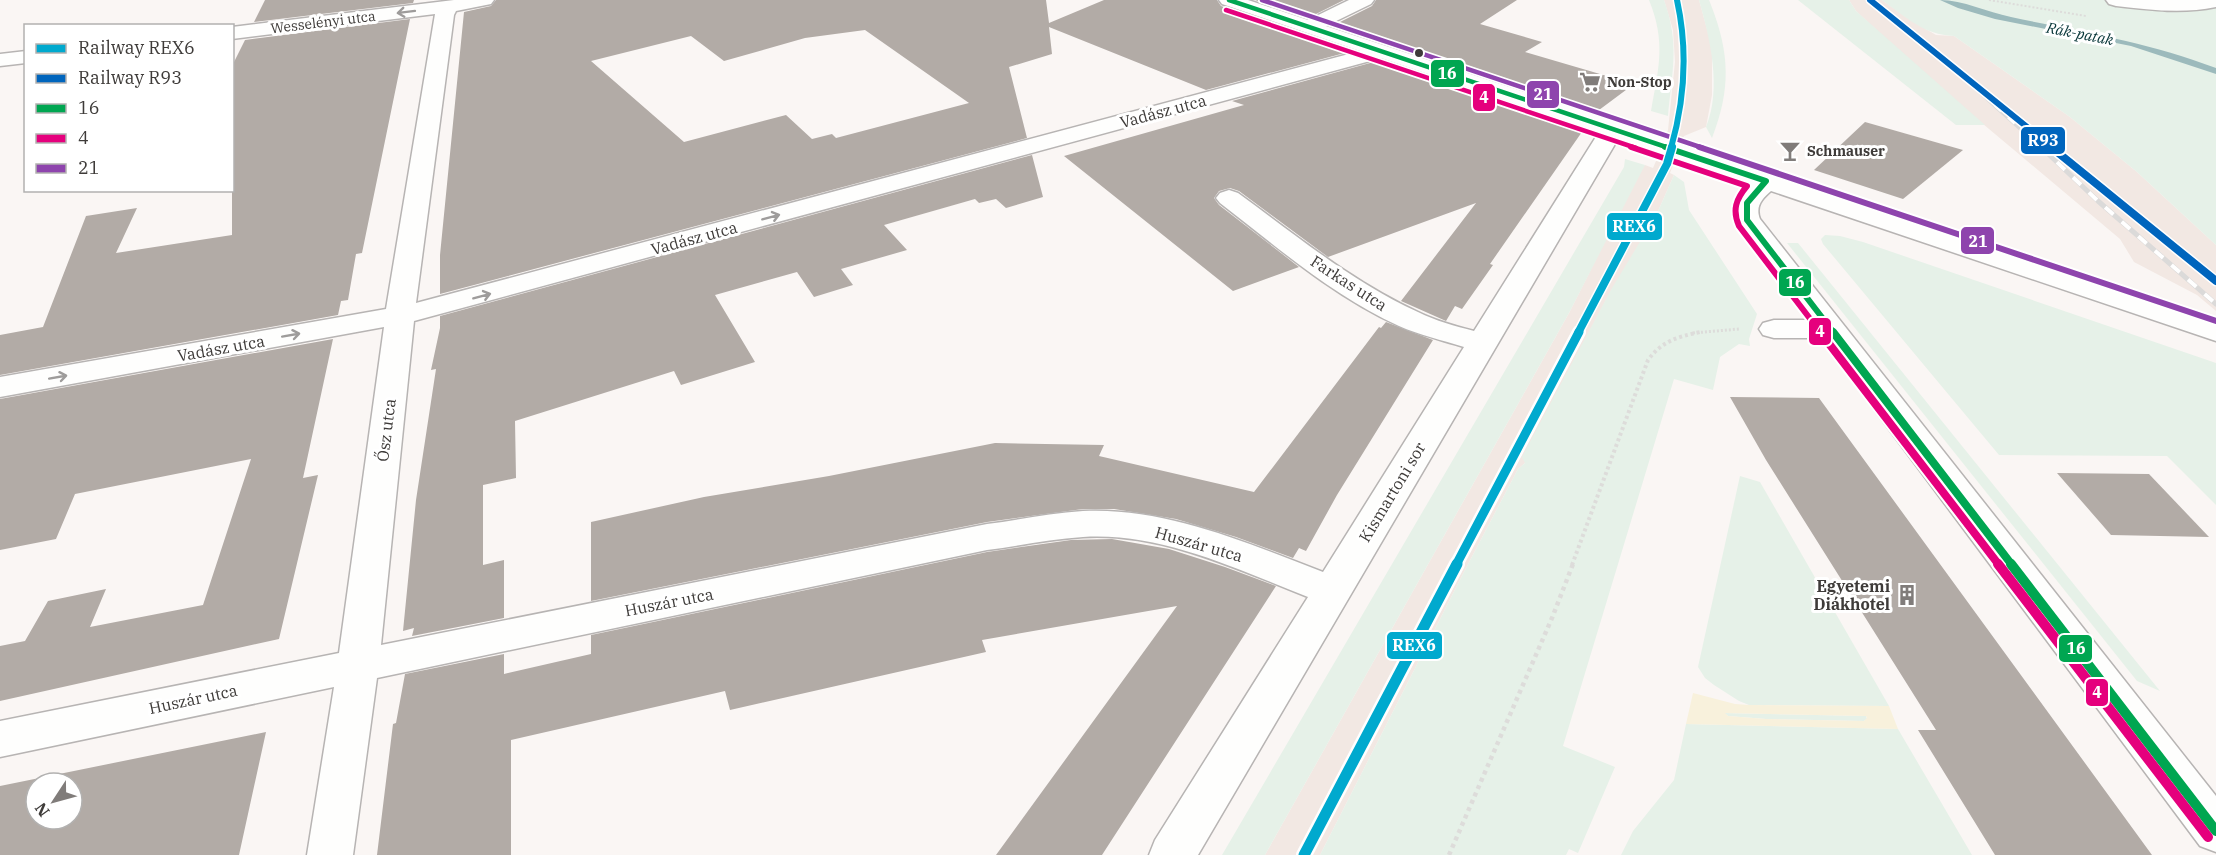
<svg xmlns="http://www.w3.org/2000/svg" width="2216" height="855" font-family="'IBM Plex Serif',serif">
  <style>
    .built { fill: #f2e8e3 }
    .green { fill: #e6f1e8 }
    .sand { fill: #f8f1dc; fill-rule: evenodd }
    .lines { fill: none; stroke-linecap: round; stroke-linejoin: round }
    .stream { fill: #9cbabc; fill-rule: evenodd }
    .building { fill: #b2aba6; fill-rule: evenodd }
    .minor-casing { stroke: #b7b4b3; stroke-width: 3 }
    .path-far3 { stroke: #dddcda; stroke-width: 2; stroke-dasharray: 2 2; stroke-linecap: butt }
    .path-far2 { stroke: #dddcda; stroke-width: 3; stroke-dasharray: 2 2; stroke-linecap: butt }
    .path-far1 { stroke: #dddcda; stroke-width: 4; stroke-dasharray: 3 3; stroke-linecap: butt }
    .path { stroke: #dddcda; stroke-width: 4.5; stroke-dasharray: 4 4; stroke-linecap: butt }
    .minor { fill: #fefefd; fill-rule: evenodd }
    .rail-far1-casing { stroke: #dbdad9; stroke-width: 4.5 }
    .rail-casing { stroke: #dbdad9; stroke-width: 5 }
    .rail-far1 { stroke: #fff; stroke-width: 3; stroke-dasharray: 9; stroke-linecap: butt }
    .rail { stroke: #fff; stroke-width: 4; stroke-dasharray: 11; stroke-linecap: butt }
    .bus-1-far3-casing { stroke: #fff; stroke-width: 8 }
    .bus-1-far2-casing { stroke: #fff; stroke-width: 10 }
    .bus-1-far1-casing { stroke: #fff; stroke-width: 12 }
    .bus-1-casing { stroke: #fff; stroke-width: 14 }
    .bus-2-far3-casing { stroke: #fff; stroke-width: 8 }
    .bus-2-far2-casing { stroke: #fff; stroke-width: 10 }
    .bus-2-far1-casing { stroke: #fff; stroke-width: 12 }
    .bus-2-casing { stroke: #fff; stroke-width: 14 }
    .bus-3-far1-casing { stroke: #fff; stroke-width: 8 }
    .bus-3-casing { stroke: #fff; stroke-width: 10 }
    .bus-1-far3 { stroke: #00a651; stroke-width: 4.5 }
    .bus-1-far2 { stroke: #00a651; stroke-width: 6 }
    .bus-1-far1 { stroke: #00a651; stroke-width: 8 }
    .bus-1 { stroke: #00a651; stroke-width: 10 }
    .bus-2-far3 { stroke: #e5007d; stroke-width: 4.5 }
    .bus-2-far2 { stroke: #e5007d; stroke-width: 6 }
    .bus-2-far1 { stroke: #e5007d; stroke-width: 8 }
    .bus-2 { stroke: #e5007d; stroke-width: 10 }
    .bus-3-far1 { stroke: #8e44ad; stroke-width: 4.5 }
    .bus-3 { stroke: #8e44ad; stroke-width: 6 }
    .rail-1-far3-casing { stroke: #fff; stroke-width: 9 }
    .rail-1-far2-casing { stroke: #fff; stroke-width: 11 }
    .rail-1-far1-casing { stroke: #fff; stroke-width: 14 }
    .rail-1-casing { stroke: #fff; stroke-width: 16 }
    .rail-2-far1-casing { stroke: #fff; stroke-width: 9 }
    .rail-2-casing { stroke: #fff; stroke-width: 11 }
    .rail-1-far3 { stroke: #00a9ce; stroke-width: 6 }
    .rail-1-far2 { stroke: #00a9ce; stroke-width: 8 }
    .rail-1-far1 { stroke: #00a9ce; stroke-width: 9 }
    .rail-1 { stroke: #00a9ce; stroke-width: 11 }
    .rail-2-far1 { stroke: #0065bd; stroke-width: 6 }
    .rail-2 { stroke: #0065bd; stroke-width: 8 }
    .oneway { stroke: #9e9c9b }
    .bus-dot { fill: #3e3b39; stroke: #fff; stroke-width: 2 }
    .labels { text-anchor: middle; stroke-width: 6; stroke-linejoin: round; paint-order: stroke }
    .far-street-label { font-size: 14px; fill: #3e3b39; stroke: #fff }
    .far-poi-label { font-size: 14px; font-weight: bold; fill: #3e3b39; stroke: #fff; text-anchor: start }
    .far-water-label { font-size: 15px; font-style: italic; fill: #043336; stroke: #fff }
    .street-label { font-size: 16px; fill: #3e3b39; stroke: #fff }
    .poi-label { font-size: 16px; font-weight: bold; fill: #3e3b39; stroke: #fff; text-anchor: end }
    .line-badge { stroke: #fff; stroke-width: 2 }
    .badge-label { font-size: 16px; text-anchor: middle; font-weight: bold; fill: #fff }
  </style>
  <rect width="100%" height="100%" fill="#faf6f4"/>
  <g class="built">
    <polygon points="1664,0 1699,0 1712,47 1712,95 1706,127 1684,136 1670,173 1674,175 1655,218 1662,220 1661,224 1612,289 1553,400 1525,463 1518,469 1466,568 1320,855 1265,855 1569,313 1642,168 1645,165 1653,168 1659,154 1668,130 1675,62 1673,30"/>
    <polygon points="1849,0 1882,0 1909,19 1936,35 1954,36 2070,117 2137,172 2216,245 2216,311 2197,295 2134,262 2120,239 1933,82 1856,11"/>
  </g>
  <g class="green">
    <path d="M1649 0H1664C1680 45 1672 71 1668 116L1651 111C1659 67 1666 42 1649 0Z"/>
    <path d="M1699 0H1709L1711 5C1730 54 1731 89 1712 138L1706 127C1722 88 1710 39 1699 0Z"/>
    <polygon points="1798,0 1849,0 1856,11 1985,125 1956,125"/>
    <path d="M1882 0H2216V245L2137 172 2070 117 1954 36C1924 35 1906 17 1882 0Z"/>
    <polygon points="1625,159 1645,165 1569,313 1265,855 1222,855 1624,167"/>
    <polygon points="1674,175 1684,182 1689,210 1757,314 1749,339 1750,346 1739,344 1720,357 1713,390 1674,379 1563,746 1615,767 1578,853 1569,849 1566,855 1320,855 1466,568 1518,469 1525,463 1522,457 1612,288 1652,222 1661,224 1662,220 1655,218"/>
    <polygon points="1825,235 1840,236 1863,242 2216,363 2216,505 2167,456 1999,455 1823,244 1821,239"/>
    <polygon points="1787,243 1798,243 2160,691 2137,681"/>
    <polygon points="1740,476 1760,482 1889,706 1749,705 1739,701 1714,685 1705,678 1698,667"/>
    <polygon points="1724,713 1866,716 1867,719 1864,721 1766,719 1728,716"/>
    <polygon points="1686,724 1898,729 1972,855 1621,855 1633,831 1674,780"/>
  </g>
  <path class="sand" d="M1693 693 1735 704 1749 705 1889 706 1898 729 1686 724ZM1725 713 1866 716 1867 718 1864 721 1766 719 1728 716Z"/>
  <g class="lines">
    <path class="stream" d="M1940 0C1963 0 1987 12 2011 17 2081 32 2149 42 2216 68V74L2131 46 1995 19 1958 8Z"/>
  </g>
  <g class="building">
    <polygon points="265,0 414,0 413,3 254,22"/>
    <path d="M496 0H1046L1049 23 1104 0H1217L1221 6 1352 51 1206 90 1049 27 1052 54 1009 67 1027 138 440 294V255L464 12 491 6ZM865 30 969 103 836 138 832 134 812 139 786 115 684 142 591 61 691 36 724 61 805 38Z"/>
    <polygon points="1255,0 1344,0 1308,18"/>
    <polygon points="1376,0 1517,0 1480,24 1542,42 1525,52 1634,84 1595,113 1332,26 1372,6"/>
    <polygon points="410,19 362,253 356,254 348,300 341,301 338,315 0,375 0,335 43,327 86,216 137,208 116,253 232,235 232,66 245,40"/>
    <polygon points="1381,60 1584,129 1490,264 1493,265 1462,309 1455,306 1446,321 1401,301 1476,203 1328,257 1239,191 1230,188 1219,191 1214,198 1219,205 1299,267 1233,291 1064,156 1244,105 1232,101"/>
    <polygon points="1865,122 1963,150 1903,199 1814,170"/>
    <polygon points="1032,155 1043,197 1006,208 996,199 979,203 975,199 884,225 907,250 841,269 853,285 814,297 797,272 715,295 755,362 681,385 674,371 515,421 516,478 483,485 483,565 504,560 504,618 412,636 414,628 403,631 416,500 436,369 431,370 440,328 440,316"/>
    <polygon points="1386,322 1433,340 1337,495 1306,551 1299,548 1293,558 1236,537 1176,519 1114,509 1083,509 987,522 591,601 591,522 704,497 829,476 995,443 1104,445 1099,456 1254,492 1379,327 1381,328"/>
    <polygon points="333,339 303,478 318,475 279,639 0,701 0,646 25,641 48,601 106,589 90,627 203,605 251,459 75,494 56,539 0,550 0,399"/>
    <polygon points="1730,397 1819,398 2152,855 1995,855 1918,730 1936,730 1766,460"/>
    <polygon points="2057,473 2149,474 2209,537 2111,535"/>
    <polygon points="1112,539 1169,549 1225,567 1276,586 1102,855 996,855 1177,606 982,640 986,652 730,710 725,691 511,740 511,855 377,855 393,724 396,723 405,674 504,654 504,674 591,654 591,635 987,552 1071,540"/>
    <path d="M266 732 239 855H0V786ZM36 783H72V819H36Z"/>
  </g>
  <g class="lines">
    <defs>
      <g id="minor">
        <path d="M454 0H494L491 4 456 11 454 15 416 303 1360 51 1222 4 1219 0H1248L1308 20 1349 0H1374L1371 4 1326 26 2216 322V341L1771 191C1762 199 1755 206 1760 219L2216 796V852L2200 846 1821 338H1774L1763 335 1759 329 1763 323 1774 320H1808L1734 220V203L1749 183 1618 139 1198 855H1149L1155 840 1308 597C1237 569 1160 532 1083 537 1051 539 1019 546 987 550L377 678 353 855H307L334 687 0 757V721L339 653 384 327 0 397V377L386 309 435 14 232 39V27ZM1381 58 1599 132 1474 331C1455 326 1436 321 1418 312 1352 282 1296 235 1238 193L1229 190 1220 193 1216 198 1220 203C1277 247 1333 296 1399 326 1419 335 1442 340 1464 347L1323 572C1247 543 1166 507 1083 511 1051 513 1019 520 987 524L381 645 414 321Z"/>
        <path d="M2106 0H2216V7C2183 14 2150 10 2116 6L2109 4Z"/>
        <polygon points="26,51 26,63 0,66 0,54"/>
      </g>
    </defs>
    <use href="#minor" class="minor-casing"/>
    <polyline class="path-far3" points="1989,0 2086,16"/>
    <polyline class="path-far2" points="1693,333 1739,329"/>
    <path class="path-far1" d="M1572 565 1648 360C1662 341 1677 337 1700 332"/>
    <polyline class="path" points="1449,855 1552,618 1573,564"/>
    <use href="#minor" class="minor"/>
    <defs>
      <polyline id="rail-far1" points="1968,81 2042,148"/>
      <polyline id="rail" points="2041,147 2098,201 2216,304"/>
    </defs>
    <use href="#rail-far1" class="rail-far1-casing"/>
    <use href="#rail" class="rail-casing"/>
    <use href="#rail-far1" class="rail-far1"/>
    <use href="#rail" class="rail"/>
    <defs>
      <polyline id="bus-1-far3" points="1229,0 1669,148"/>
      <polyline id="bus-1-far2" points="1665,147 1766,181 1747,203 1747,220 1834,333"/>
      <polyline id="bus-1-far1" points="1833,332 2012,565"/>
      <polyline id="bus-1" points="2011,564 2216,831"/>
      <polyline id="bus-2-far3" points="1226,10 1636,148"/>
      <path id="bus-2-far2" d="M1631 147 1747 186C1736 199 1732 210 1739 226L1821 333"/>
      <polyline id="bus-2-far1" points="1820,332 1999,565"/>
      <polyline id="bus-2" points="1998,564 2208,837"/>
      <polyline id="bus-3-far1" points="1262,0 1703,148"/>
      <polyline id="bus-3" points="1699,147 2216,321"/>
    </defs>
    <use href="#bus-1-far3" class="bus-1-far3-casing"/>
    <use href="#bus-1-far2" class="bus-1-far2-casing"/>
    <use href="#bus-1-far1" class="bus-1-far1-casing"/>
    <use href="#bus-1" class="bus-1-casing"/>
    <use href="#bus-2-far3" class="bus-2-far3-casing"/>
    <use href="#bus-2-far2" class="bus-2-far2-casing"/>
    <use href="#bus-2-far1" class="bus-2-far1-casing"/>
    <use href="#bus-2" class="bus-2-casing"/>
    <use href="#bus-3-far1" class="bus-3-far1-casing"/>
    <use href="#bus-3" class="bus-3-casing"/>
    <use href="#bus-1-far3" class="bus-1-far3"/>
    <use href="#bus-1-far2" class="bus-1-far2"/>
    <use href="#bus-1-far1" class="bus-1-far1"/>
    <use href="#bus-1" class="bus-1"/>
    <use href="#bus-2-far3" class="bus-2-far3"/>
    <use href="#bus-2-far2" class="bus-2-far2"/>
    <use href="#bus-2-far1" class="bus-2-far1"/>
    <use href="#bus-2" class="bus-2"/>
    <use href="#bus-3-far1" class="bus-3-far1"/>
    <use href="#bus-3" class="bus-3"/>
    <defs>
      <path id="rail-1-far3" d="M1671 148C1685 99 1688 50 1677 0"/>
      <polyline id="rail-1-far2" points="1578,333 1667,164 1672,147"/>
      <polyline id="rail-1-far1" points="1456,565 1579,332"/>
      <polyline id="rail-1" points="1304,855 1457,564"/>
      <polyline id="rail-2-far1" points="1870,0 2053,148"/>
      <polyline id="rail-2" points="2051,147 2216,281"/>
    </defs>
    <use href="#rail-1-far3" class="rail-1-far3-casing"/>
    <use href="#rail-1-far2" class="rail-1-far2-casing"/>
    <use href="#rail-1-far1" class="rail-1-far1-casing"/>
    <use href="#rail-1" class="rail-1-casing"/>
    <use href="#rail-2-far1" class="rail-2-far1-casing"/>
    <use href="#rail-2" class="rail-2-casing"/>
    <use href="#rail-1-far3" class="rail-1-far3"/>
    <use href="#rail-1-far2" class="rail-1-far2"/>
    <use href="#rail-1-far1" class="rail-1-far1"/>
    <use href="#rail-1" class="rail-1"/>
    <use href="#rail-2-far1" class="rail-2-far1"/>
    <use href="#rail-2" class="rail-2"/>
  </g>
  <defs><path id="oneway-shaft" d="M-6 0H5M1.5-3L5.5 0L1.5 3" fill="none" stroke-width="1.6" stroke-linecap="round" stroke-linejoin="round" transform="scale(1.5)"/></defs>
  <g class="oneway">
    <use href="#oneway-shaft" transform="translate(406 12) rotate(173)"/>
    <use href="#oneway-shaft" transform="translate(771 217) rotate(-15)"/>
    <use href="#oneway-shaft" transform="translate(482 296) rotate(-15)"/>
    <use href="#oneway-shaft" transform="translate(291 335) rotate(-10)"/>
    <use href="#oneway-shaft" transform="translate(58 377) rotate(-10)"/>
  </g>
  <defs>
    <symbol id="supermarket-bare" viewBox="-9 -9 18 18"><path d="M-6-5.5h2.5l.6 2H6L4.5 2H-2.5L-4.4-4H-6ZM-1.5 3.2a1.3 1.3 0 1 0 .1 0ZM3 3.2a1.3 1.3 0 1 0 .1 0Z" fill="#807c7a" stroke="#fff" stroke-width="2.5" paint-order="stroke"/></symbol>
    <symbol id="bar-bare" viewBox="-9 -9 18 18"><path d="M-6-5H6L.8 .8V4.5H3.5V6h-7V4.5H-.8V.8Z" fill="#807c7a" stroke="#fff" stroke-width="2.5" paint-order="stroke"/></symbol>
    <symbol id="building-bare" viewBox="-9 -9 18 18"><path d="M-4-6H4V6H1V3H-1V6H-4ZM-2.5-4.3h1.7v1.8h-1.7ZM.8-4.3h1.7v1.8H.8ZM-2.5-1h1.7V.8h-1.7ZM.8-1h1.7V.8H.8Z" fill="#807c7a" stroke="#fff" stroke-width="2.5" paint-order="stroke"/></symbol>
  </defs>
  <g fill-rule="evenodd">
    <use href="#supermarket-bare" x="1575" y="67" width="30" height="30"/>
    <use href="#bar-bare" x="1775" y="136" width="30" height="30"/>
    <use href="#building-bare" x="1892" y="580" width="30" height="30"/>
  </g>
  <circle class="bus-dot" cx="1419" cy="53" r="5"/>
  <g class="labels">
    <g class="far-street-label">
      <text transform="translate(323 22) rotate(-7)" y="5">Wesselényi utca</text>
    </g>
    <g class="far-poi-label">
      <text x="1607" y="87">Non-Stop</text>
      <text x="1807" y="156">Schmauser</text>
    </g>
    <g class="far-water-label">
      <text transform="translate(2080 34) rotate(11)" y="5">Rák-patak</text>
    </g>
    <g class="street-label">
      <text transform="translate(1163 111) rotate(-15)" y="6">Vadász utca</text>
      <text transform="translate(694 238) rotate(-15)" y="6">Vadász utca</text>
      <text transform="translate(1349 283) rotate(33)" y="6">Farkas utca</text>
      <text transform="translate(221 348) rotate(-10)" y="6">Vadász utca</text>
      <text transform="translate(386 430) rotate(-83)" y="6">Ősz utca</text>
      <text transform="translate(1392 492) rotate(-59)" y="6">Kismartoni sor</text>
      <text transform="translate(1199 544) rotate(16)" y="6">Huszár utca</text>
      <text transform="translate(669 602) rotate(-11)" y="6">Huszár utca</text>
      <text transform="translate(193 699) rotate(-12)" y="6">Huszár utca</text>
    </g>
    <g class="poi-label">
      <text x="1890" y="592">Egyetemi<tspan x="1890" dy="18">Diákhotel</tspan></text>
    </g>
  </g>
  <g class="line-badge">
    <rect x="1430" y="59" width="35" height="29" rx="6" fill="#00a651"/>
    <rect x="1526" y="80" width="34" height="29" rx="6" fill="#8e44ad"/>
    <rect x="1472" y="83" width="24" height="29" rx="6" fill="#e5007d"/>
    <rect x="2020" y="126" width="46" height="29" rx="6" fill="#0065bd"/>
    <rect x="1606" y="212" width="57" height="29" rx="6" fill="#00a9ce"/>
    <rect x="1960" y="226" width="35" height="29" rx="6" fill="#8e44ad"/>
    <rect x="1778" y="268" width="34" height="29" rx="6" fill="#00a651"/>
    <rect x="1808" y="317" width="24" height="29" rx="6" fill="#e5007d"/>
    <rect x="1386" y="631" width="57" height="29" rx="6" fill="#00a9ce"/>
    <rect x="2058" y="634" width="35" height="29" rx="6" fill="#00a651"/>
    <rect x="2085" y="678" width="24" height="29" rx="6" fill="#e5007d"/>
  </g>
  <g class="badge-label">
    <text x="1447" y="79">16</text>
    <text x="1543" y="100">21</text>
    <text x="1484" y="103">4</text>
    <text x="2043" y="146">R93</text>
    <text x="1634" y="232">REX6</text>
    <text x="1978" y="247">21</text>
    <text x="1795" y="288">16</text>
    <text x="1820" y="337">4</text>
    <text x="1414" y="651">REX6</text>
    <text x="2076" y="654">16</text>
    <text x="2097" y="698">4</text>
  </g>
  <rect x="24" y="24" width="210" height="168" fill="#ffffff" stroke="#b2b1b0" stroke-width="1.5"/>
  <rect x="36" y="44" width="30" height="9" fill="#00a9ce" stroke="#b2b1b0" stroke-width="1.5"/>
  <text x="78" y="54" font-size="18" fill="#3e3b39">Railway REX6</text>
  <rect x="36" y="74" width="30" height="9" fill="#0065bd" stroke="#b2b1b0" stroke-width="1.5"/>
  <text x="78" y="84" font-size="18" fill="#3e3b39">Railway R93</text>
  <rect x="36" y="104" width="30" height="9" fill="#00a651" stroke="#b2b1b0" stroke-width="1.5"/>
  <text x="78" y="114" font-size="18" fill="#3e3b39">16</text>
  <rect x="36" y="134" width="30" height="9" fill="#e5007d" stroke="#b2b1b0" stroke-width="1.5"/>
  <text x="78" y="144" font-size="18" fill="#3e3b39">4</text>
  <rect x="36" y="164" width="30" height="9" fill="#8e44ad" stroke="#b2b1b0" stroke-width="1.5"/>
  <text x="78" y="174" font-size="18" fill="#3e3b39">21</text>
  <g transform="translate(54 801) rotate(234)"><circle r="28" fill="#ffffff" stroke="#b2b1b0" stroke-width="1.5"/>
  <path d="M0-4.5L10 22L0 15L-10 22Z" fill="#807c7a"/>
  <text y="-9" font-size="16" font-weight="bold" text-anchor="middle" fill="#3e3b39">N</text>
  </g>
</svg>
